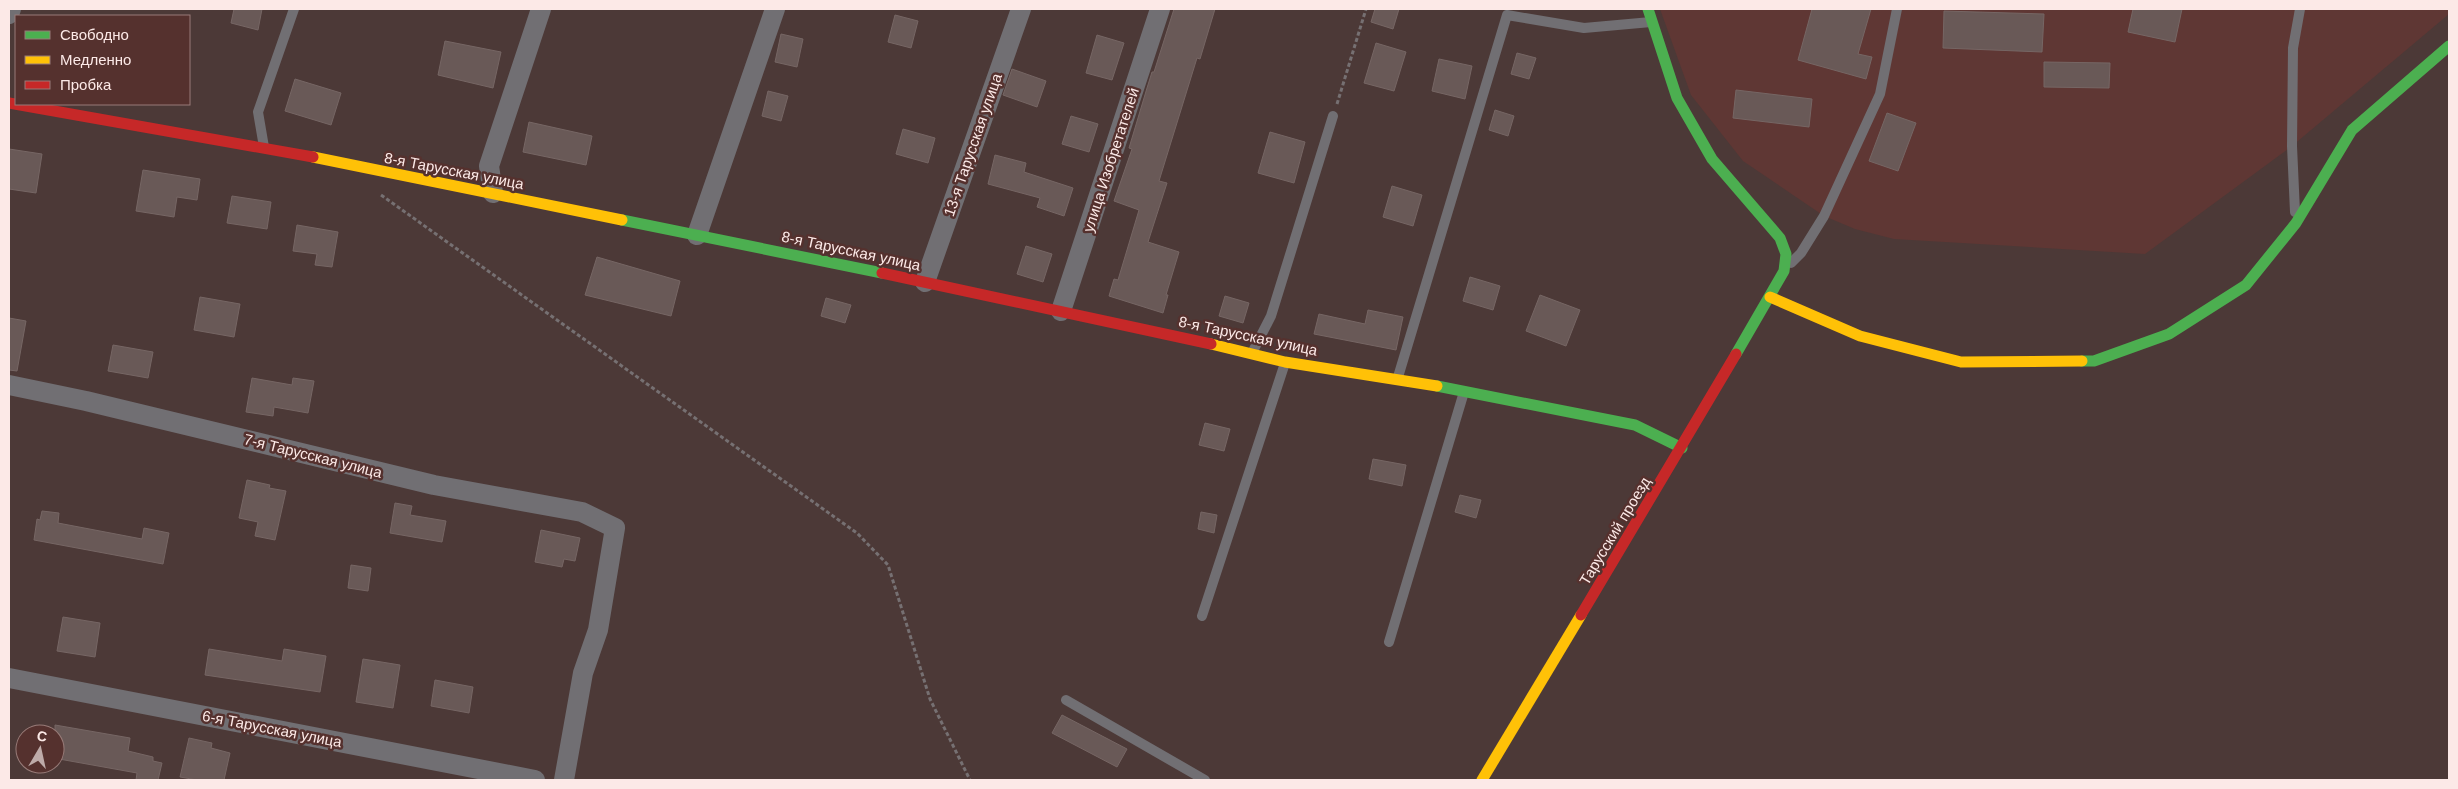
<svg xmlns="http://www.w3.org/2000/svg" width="2458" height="789" font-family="Arial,sans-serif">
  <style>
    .built { fill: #5f3734 }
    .building { fill: #695957; stroke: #766664 }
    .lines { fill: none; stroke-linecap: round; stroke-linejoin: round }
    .path { stroke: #767072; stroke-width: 3; stroke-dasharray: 4 2.5; stroke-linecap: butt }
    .lane { stroke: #716f73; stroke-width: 10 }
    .street { stroke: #716f73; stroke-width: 20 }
    .fast { stroke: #4caf50; stroke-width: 11 }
    .slow { stroke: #ffc107; stroke-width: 11 }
    .jam { stroke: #c62828; stroke-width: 11 }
    .labels { text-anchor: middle; stroke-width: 5; stroke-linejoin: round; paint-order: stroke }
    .street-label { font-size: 15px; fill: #fce9e7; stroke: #55312e }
  </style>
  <rect width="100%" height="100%" fill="#4c3937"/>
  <polygon class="built" points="1660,9 2449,9 2449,14 2292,146 2145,254 1894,239 1855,229 1824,216 1743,161 1691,95"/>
  <g class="building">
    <polygon points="234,9 262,9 258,30 231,23"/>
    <polygon points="1174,9 1215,9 1200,59 1197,58 1159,181 1167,183 1148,242 1179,252 1166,295 1168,295 1163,313 1109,296 1114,279 1118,280 1139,210 1114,201 1132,149 1129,148 1147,88 1152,72 1154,72"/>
    <polygon points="1375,9 1399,9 1393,29 1371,22"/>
    <polygon points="1812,9 1871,9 1858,54 1872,57 1866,79 1798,60"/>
    <polygon points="2133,9 2182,9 2175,42 2128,32"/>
    <polygon points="1944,11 2044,14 2042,52 1943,48"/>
    <polygon points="895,15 918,21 911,48 888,42"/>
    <polygon points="781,34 803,39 797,67 775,62"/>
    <polygon points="1097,35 1124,43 1112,80 1086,73"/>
    <polygon points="445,41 501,52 493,88 438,75"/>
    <polygon points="1376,43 1406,52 1394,91 1364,83"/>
    <polygon points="1517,53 1536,58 1529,79 1511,74"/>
    <polygon points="1439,59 1472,66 1465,99 1432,91"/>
    <polygon points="2044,62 2110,63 2109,88 2044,87"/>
    <polygon points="1012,69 1046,81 1037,107 1003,95"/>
    <polygon points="295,79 341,93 331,125 285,111"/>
    <polygon points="1736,90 1812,99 1809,127 1733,118"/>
    <polygon points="768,91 788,96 781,121 762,116"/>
    <polygon points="1495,110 1514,116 1508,136 1489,130"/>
    <polygon points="1887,113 1916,123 1898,171 1869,161"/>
    <polygon points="1071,116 1098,124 1089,152 1062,144"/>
    <polygon points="529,122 592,136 586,165 523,152"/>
    <polygon points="903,129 935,138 928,163 896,154"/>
    <polygon points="1270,132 1305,142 1294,183 1258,173"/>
    <polygon points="9,149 42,154 36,193 9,189"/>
    <polygon points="995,155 1026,163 1024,172 1073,188 1064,216 1037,207 1040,198 988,184"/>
    <polygon points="143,170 200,179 197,200 177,197 174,217 136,211"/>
    <polygon points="1392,186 1422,195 1413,226 1383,217"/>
    <polygon points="232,196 271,202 267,229 227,223"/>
    <polygon points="297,225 338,232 332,267 315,265 317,254 293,251"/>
    <polygon points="1026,246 1052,254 1043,282 1017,274"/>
    <polygon points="597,257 680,281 671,316 585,295"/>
    <polygon points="1470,277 1500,286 1493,310 1463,301"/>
    <polygon points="1540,295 1580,310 1566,346 1526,331"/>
    <polygon points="1225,296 1249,303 1243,323 1219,316"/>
    <polygon points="200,297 240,304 234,337 194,330"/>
    <polygon points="826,298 851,305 845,323 821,316"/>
    <polygon points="1368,310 1403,317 1396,350 1314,334 1319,314 1365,324"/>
    <polygon points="9,318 26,321 17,371 9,370"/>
    <polygon points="113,345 153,352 148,378 108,371"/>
    <polygon points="252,378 292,385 293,378 314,381 308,413 274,407 273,416 246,412"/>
    <polygon points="1205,423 1230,429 1224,451 1199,445"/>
    <polygon points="1373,459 1406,465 1402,486 1369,479"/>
    <polygon points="247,480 270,485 269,488 286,491 275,540 255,536 258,522 239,518"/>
    <polygon points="1460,495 1481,500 1476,518 1455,512"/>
    <polygon points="395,503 412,506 410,515 446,521 442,542 390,533"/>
    <polygon points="42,511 59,513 58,523 142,539 144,528 169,533 163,564 34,540 37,519 40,520"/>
    <polygon points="1201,512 1217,515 1214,533 1198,529"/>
    <polygon points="541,530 580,538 575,561 564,559 562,567 535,562"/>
    <polygon points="351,565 371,568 368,591 348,588"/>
    <polygon points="63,617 100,623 95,657 57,651"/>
    <polygon points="209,649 282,661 284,649 326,656 320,692 205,675"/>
    <polygon points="363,659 400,665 393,708 356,702"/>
    <polygon points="435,680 473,687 469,713 431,706"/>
    <polygon points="1062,715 1127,749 1117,767 1052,733"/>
    <polygon points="55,725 130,738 128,751 153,757 153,761 162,763 158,780 136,780 137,773 59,759 61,750 55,749"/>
    <polygon points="189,738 212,743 211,748 230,753 224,780 197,780 180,777"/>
  </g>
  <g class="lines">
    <g class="path">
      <polyline points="1337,104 1366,9"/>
      <polyline points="381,195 857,533 888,565 930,699 970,780"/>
    </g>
    <g class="lane">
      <polyline points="264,147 258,112 294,9"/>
      <polyline points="2295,212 2292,146 2293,48 2300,9"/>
      <polyline points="1791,263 1801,253 1824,216 1880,94 1897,9"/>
      <polyline points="1252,353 1271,316 1333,116"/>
      <polyline points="1398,377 1507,15 1584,28 1651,22"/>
      <polyline points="1202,616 1285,363"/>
      <polyline points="1389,642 1464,392"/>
      <polyline points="1066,700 1205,780"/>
    </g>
    <g class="street">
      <polyline points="9,14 11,9"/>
      <polyline points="493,193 489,166 541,9"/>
      <polyline points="697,235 775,9"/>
      <polyline points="925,282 1021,9"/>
      <polyline points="1061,311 1160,9"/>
      <polyline points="9,385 86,401 434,485 582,512 615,528 598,630 583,673 564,780"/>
      <polyline points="9,678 535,780"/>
    </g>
    <g class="fast">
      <polyline points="1648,9 1677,98 1712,159 1780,238 1786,254 1784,271 1736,354"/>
      <polyline points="622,220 882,273"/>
      <polyline points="2082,361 2094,361 2169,334 2246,285 2296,223 2352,130 2449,46"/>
      <polyline points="1437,386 1635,425 1682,448"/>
    </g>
    <g class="slow">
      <polyline points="313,157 622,220"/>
      <polyline points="1770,297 1860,336 1961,362 2082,361"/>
      <polyline points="1211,344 1285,362 1437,386"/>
      <polyline points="1482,780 1581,615"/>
    </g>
    <g class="jam">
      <polyline points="9,103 313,157"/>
      <polyline points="882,273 1211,344"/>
      <polyline points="1581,615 1736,354"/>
    </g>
  </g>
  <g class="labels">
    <g class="street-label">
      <text transform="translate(973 145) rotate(-71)" y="5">13-я Тарусская улица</text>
      <text transform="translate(1111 160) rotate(-72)" y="5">улица Изобретателей</text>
      <text transform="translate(454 171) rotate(11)" y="5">8-я Тарусская улица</text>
      <text transform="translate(851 251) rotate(12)" y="5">8-я Тарусская улица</text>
      <text transform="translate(1248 336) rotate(12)" y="5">8-я Тарусская улица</text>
      <text transform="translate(313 456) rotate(14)" y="5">7-я Тарусская улица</text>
      <text transform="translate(1615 531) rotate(-59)" y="5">Тарусский проезд</text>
      <text transform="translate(272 729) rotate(11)" y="5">6-я Тарусская улица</text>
    </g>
  </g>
  <rect width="2458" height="789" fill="none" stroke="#fce9e7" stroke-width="20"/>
  <rect x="15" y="15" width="175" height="90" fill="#55312e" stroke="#987b78"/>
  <rect x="25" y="31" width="25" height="8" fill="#4caf50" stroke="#987b78"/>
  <text x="60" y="40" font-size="15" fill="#fce9e7">Свободно</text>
  <rect x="25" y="56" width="25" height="8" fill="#ffc107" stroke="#987b78"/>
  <text x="60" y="65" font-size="15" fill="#fce9e7">Медленно</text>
  <rect x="25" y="81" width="25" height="8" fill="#c62828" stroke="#987b78"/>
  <text x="60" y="90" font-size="15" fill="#fce9e7">Пробка</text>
  <g transform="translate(40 749) rotate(9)"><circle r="24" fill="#55312e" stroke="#987b78"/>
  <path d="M0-4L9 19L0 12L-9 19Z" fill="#beaba9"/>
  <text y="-8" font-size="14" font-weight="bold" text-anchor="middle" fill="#fce9e7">С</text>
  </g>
</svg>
